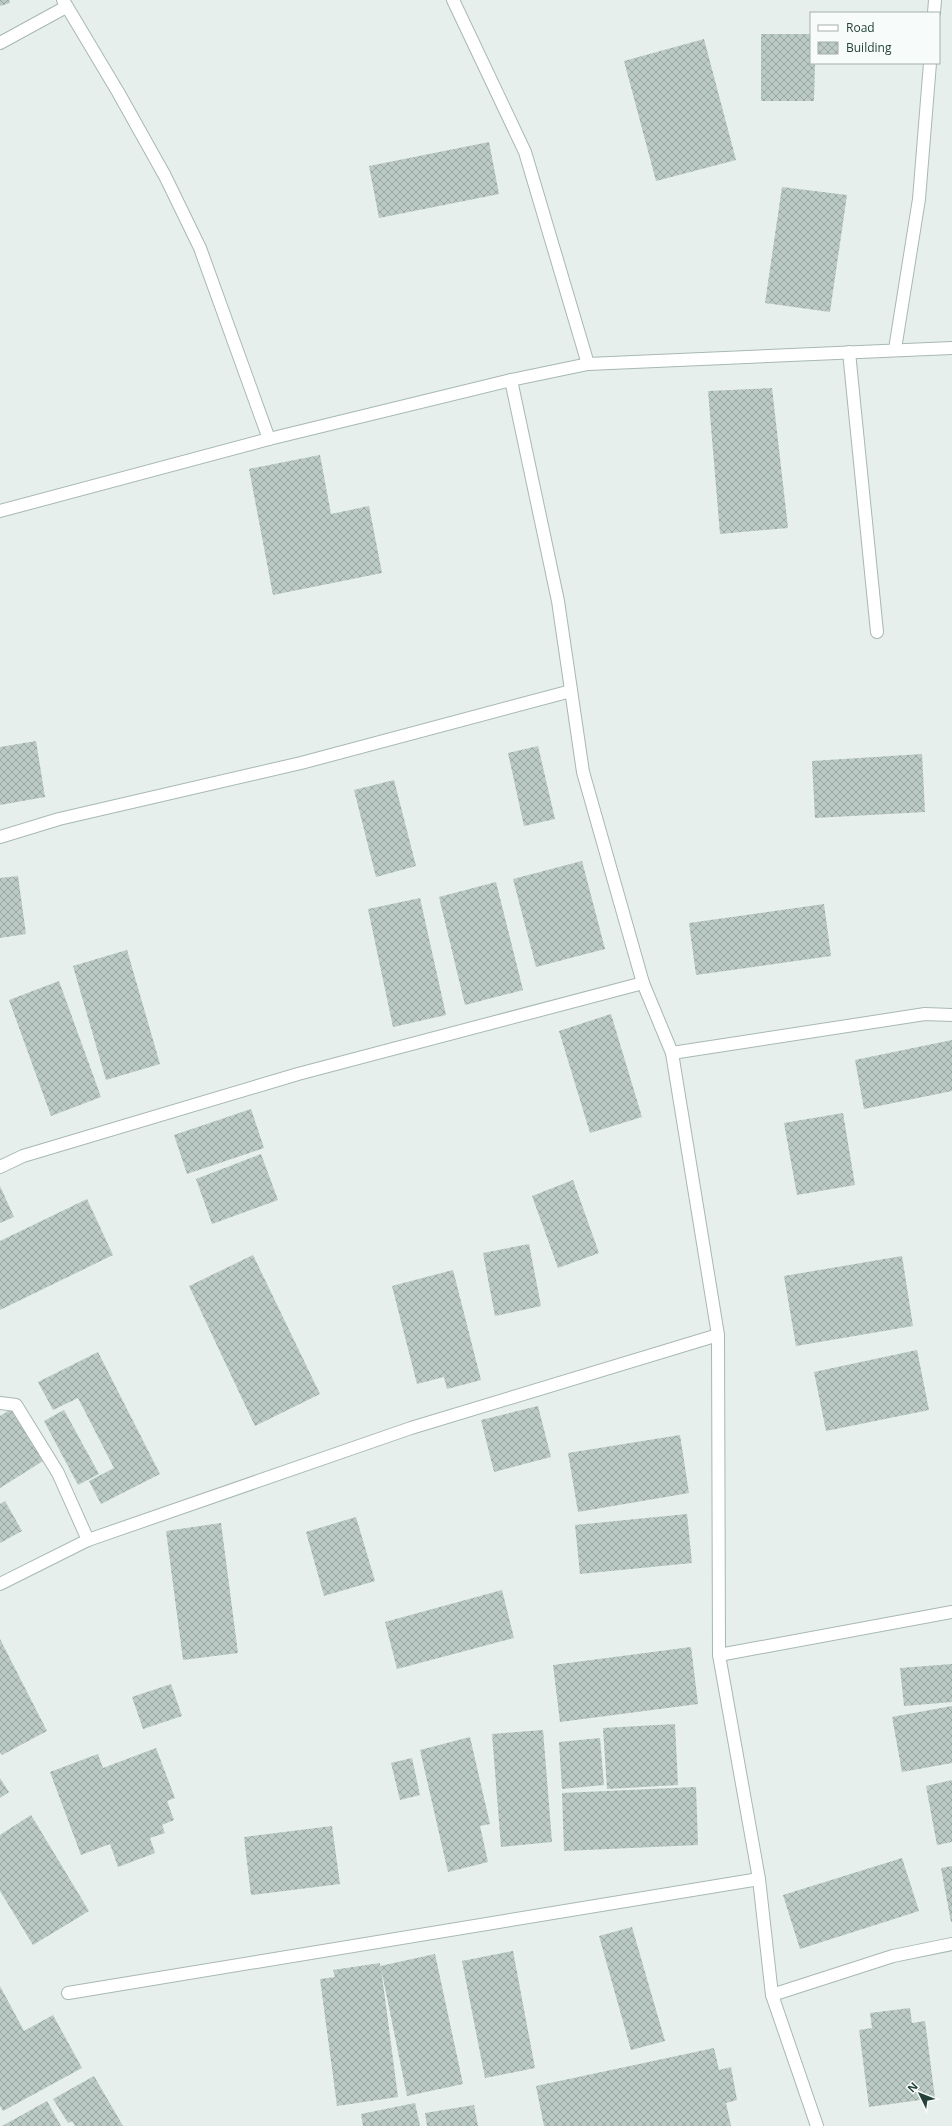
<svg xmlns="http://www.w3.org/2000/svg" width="952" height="2126" font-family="'Open Sans',sans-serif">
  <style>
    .building { fill: url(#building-cross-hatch) }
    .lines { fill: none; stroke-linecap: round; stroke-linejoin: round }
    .lane-casing { stroke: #a8b8b2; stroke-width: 14 }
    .street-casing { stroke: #a8b8b2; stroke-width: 14 }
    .lane { stroke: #fff; stroke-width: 12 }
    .street { stroke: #fff; stroke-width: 12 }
  </style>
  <defs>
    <pattern id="building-cross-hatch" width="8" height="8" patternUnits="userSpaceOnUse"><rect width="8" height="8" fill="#bbcac4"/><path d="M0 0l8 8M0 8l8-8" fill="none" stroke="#98a6a0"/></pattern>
  </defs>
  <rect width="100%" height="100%" fill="#e6efeb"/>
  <g class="building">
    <polygon points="0,0 9,0 10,3 0,6"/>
    <polygon points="761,34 811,34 811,63 815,63 814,101 761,101"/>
    <polygon points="704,39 736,160 656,181 624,61"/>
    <polygon points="489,142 499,194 379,218 369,166"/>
    <polygon points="782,187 847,195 830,312 765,303"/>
    <polygon points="772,388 788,528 720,534 708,391"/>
    <polygon points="320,455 331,514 369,506 382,573 273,595 249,469"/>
    <polygon points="36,741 45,797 0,805 0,747"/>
    <polygon points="538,746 555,819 524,826 508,753"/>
    <polygon points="922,754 925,812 815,818 812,761"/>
    <polygon points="394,780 416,866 376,877 354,790"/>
    <polygon points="582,861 605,949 536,967 513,879"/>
    <polygon points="18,876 26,934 0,938 0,878"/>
    <polygon points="496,882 523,990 465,1005 439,897"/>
    <polygon points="420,898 446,1015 393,1027 368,909"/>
    <polygon points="824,904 831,956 696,975 689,923"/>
    <polygon points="127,950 160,1064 106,1080 73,966"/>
    <polygon points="59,981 101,1097 51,1116 9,1000"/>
    <polygon points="611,1014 642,1117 590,1133 559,1031"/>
    <polygon points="952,1040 952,1091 864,1109 855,1060"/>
    <polygon points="251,1109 264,1148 187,1174 174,1135"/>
    <polygon points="843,1113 855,1185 797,1195 784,1123"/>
    <polygon points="261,1154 278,1200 212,1224 196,1179"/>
    <polygon points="573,1180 599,1253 558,1268 532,1196"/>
    <polygon points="0,1186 14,1217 0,1223"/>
    <polygon points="87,1199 113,1255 0,1310 0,1241"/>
    <polygon points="529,1244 541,1306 495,1316 483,1253"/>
    <polygon points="253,1255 320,1394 255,1426 189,1286"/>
    <polygon points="902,1256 913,1326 796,1346 784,1276"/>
    <polygon points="453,1270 481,1380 447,1389 444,1377 417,1384 392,1286"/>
    <polygon points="917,1350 929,1410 826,1431 814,1372"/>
    <polygon points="98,1352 160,1474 101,1504 89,1481 114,1468 78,1398 53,1410 38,1382"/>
    <polygon points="538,1406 551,1457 494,1472 481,1420"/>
    <polygon points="11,1409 43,1461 0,1488 0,1416"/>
    <polygon points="64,1410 99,1474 78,1485 44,1421"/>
    <polygon points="680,1435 689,1493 578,1512 568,1453"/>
    <polygon points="5,1501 22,1531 0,1543 0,1504"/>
    <polygon points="687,1514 692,1563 580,1574 575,1525"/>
    <polygon points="356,1517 375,1581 324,1596 306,1532"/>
    <polygon points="221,1523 238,1653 183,1660 166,1531"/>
    <polygon points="502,1590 514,1638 397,1669 385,1622"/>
    <polygon points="0,1639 47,1731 2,1755 0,1752"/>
    <polygon points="691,1647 698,1704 560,1722 553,1665"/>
    <polygon points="952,1664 952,1702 904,1706 900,1668"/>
    <polygon points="171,1684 182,1716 143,1729 132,1697"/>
    <polygon points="952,1706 952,1763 902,1772 892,1717"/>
    <polygon points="675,1724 678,1785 607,1789 603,1728"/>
    <polygon points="543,1730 552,1842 501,1847 492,1734"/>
    <polygon points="470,1737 490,1824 480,1826 488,1862 448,1872 420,1750"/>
    <polygon points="600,1738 604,1785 562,1789 559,1742"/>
    <polygon points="156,1748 175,1798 167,1801 174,1820 162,1825 165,1833 150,1838 155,1853 118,1867 110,1844 81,1855 50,1772 98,1754 103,1768"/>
    <polygon points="412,1758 420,1795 400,1800 391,1763"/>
    <polygon points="0,1778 9,1792 0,1798"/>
    <polygon points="952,1780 952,1842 937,1845 926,1786"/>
    <polygon points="696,1787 698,1845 564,1851 562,1793"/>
    <polygon points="31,1815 89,1911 33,1945 0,1891 0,1835"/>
    <polygon points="332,1826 340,1884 251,1895 244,1837"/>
    <polygon points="902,1858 919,1911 800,1949 783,1895"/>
    <polygon points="952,1866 952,1922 951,1922 941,1868"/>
    <polygon points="632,1927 665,2041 631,2050 599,1936"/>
    <polygon points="513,1951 535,2068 485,2078 462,1961"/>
    <polygon points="435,1954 463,2084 407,2096 381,1968 398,2097 337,2106 320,1979 335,1977 333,1970 380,1963 380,1966"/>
    <polygon points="0,1986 24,2031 53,2015 82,2068 3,2111 0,2106"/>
    <polygon points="910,2008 912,2023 925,2021 935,2098 869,2107 859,2030 872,2028 870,2013"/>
    <polygon points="714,2048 719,2070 731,2067 737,2100 726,2103 731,2126 544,2126 536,2086"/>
    <polygon points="94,2076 123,2126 75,2126 72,2121 68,2123 53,2099"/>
    <polygon points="47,2101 61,2126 2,2126"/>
    <polygon points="415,2103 420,2126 363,2126 361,2114"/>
    <polygon points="474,2105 478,2126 427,2126 425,2113"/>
  </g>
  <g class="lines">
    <defs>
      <polyline id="lane" points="849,352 877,632"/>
      <g id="street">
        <polyline points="63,0 118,92 165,176 200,248 269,439"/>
        <polyline points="453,0 525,152 588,364"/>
        <polyline points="934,13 935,0"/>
        <polyline points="0,43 66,7"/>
        <polyline points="895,349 919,199 930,63"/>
        <polyline points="511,380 558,601 583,772 643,983 672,1053 718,1335 719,1655 759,1879 772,1995 817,2126"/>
        <polyline points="0,511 269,439 511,380 588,364 952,348"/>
        <polyline points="0,837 59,819 301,763 571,691"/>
        <polyline points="672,1053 925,1014 952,1015"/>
        <polyline points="0,1167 23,1156 298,1074 643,983"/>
        <polyline points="0,1403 16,1405 58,1473 88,1540"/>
        <polyline points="0,1584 88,1540 411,1428 718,1335"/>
        <polyline points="719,1655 952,1612"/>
        <polyline points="68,1993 759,1879"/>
        <polyline points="772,1995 893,1956 952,1944"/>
      </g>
    </defs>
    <use href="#lane" class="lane-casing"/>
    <use href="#street" class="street-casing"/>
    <use href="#lane" class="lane"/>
    <use href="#street" class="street"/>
  </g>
  <rect x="810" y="12" width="130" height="52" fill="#f7fbf9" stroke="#a3b1ad"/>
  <rect x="818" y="25" width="20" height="6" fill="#ffffff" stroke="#a3b1ad"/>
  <text x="846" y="32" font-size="12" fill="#24423a">Road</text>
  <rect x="818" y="42" width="20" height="12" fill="url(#building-cross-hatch)" stroke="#a3b1ad"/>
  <text x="846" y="52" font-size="12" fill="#24423a">Building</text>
  <g transform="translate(920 2094) rotate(313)" stroke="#f7fbf9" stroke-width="3" paint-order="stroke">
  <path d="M0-3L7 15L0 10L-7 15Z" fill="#24423a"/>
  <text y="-6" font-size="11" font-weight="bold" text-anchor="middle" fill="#24423a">N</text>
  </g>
</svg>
